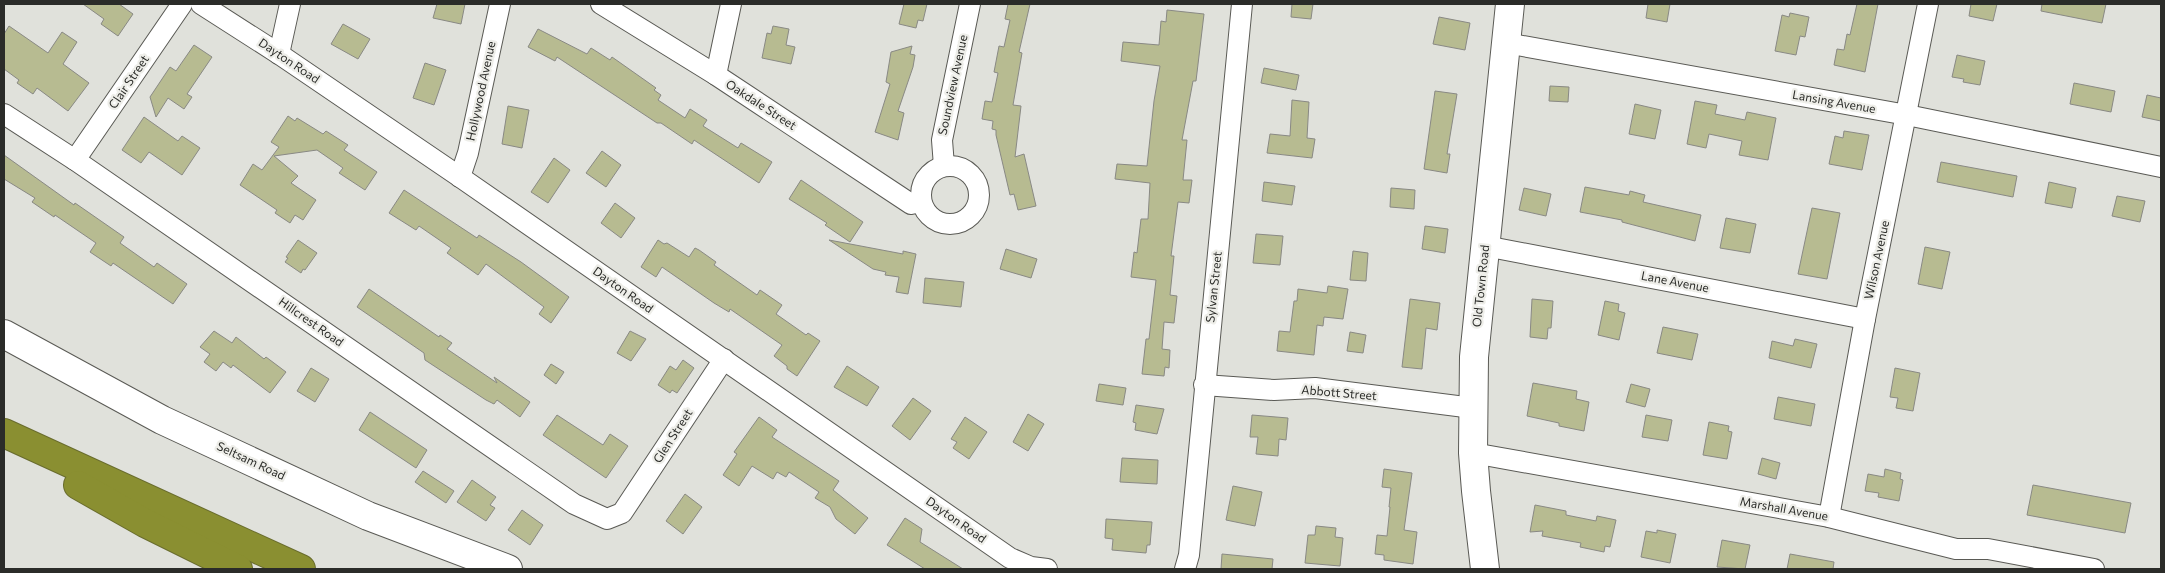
<svg xmlns="http://www.w3.org/2000/svg" width="2165" height="573" font-family="Commissioner,sans-serif">
  <style>
    .building { fill: #b7bb91; stroke: #898984 }
    .lines { fill: none; stroke-linecap: round; stroke-linejoin: round }
    .street-casing { stroke: #5a5a55; stroke-width: 22 }
    .secondary-casing { stroke: #5a5a55; stroke-width: 30 }
    .highway-casing { stroke: #696c2e; stroke-width: 30 }
    .street { stroke: #fff; stroke-width: 20 }
    .secondary { stroke: #fff; stroke-width: 28 }
    .highway { stroke: #8a8f31; stroke-width: 28 }
    .labels { text-anchor: middle; stroke-width: 4.5; stroke-linejoin: round; paint-order: stroke }
    .street-label { font-size: 12px; fill: #2b2c29; stroke: #eeeee9 }
  </style>
  <rect width="100%" height="100%" fill="#e0e1db"/>
  <g class="building">
    <polygon points="83,4 119,4 133,14 118,36 101,24 104,19"/>
    <polygon points="437,4 465,4 461,24 433,18"/>
    <polygon points="904,4 927,4 923,21 918,20 916,28 899,24"/>
    <polygon points="1008,4 1030,4 1019,52 1022,53 1013,105 1021,106 1015,157 1024,154 1036,206 1018,210 1014,194 1010,195 996,135 996,130 992,129 993,121 982,119 985,101 992,102 998,73 994,72 999,46 1004,47 1010,20 1005,19"/>
    <polygon points="1292,4 1313,4 1311,19 1291,17"/>
    <polygon points="1648,4 1670,4 1667,22 1646,18"/>
    <polygon points="1857,4 1878,4 1865,72 1834,65 1837,49 1844,50 1847,34 1850,35"/>
    <polygon points="1971,4 1997,4 1993,21 1969,16"/>
    <polygon points="2042,4 2106,4 2102,23 2041,11"/>
    <polygon points="1167,10 1204,14 1196,81 1193,81 1182,140 1187,140 1183,180 1192,180 1189,203 1178,202 1171,256 1174,256 1170,295 1177,296 1174,323 1164,322 1162,349 1170,350 1169,368 1165,367 1164,376 1142,374 1146,339 1149,339 1156,280 1131,277 1134,252 1137,253 1141,219 1148,219 1150,183 1115,179 1117,164 1147,166 1154,101 1160,66 1121,61 1123,42 1159,45 1161,21 1166,22"/>
    <polygon points="1790,13 1809,17 1805,37 1800,36 1796,55 1775,51 1782,15 1789,17"/>
    <polygon points="1439,17 1470,23 1465,50 1433,44"/>
    <polygon points="343,24 370,39 358,59 331,44"/>
    <polygon points="9,26 48,53 62,32 77,42 63,64 89,83 68,111 37,88 33,94 17,83 19,80 4,69 4,34"/>
    <polygon points="773,26 789,29 786,45 795,47 791,64 762,58 767,33 771,34"/>
    <polygon points="538,29 587,54 591,48 610,60 612,57 656,88 654,90 661,95 658,100 685,118 690,109 707,120 703,126 738,148 741,143 772,162 759,183 694,140 692,144 661,123 657,123 557,57 555,61 528,47"/>
    <polygon points="194,45 212,57 187,94 192,97 184,109 168,98 156,117 150,97 170,67 176,71"/>
    <polygon points="912,46 910,54 915,55 913,67 898,111 904,113 898,140 875,132 890,84 886,82 891,52"/>
    <polygon points="1957,55 1985,61 1980,85 1963,82 1964,79 1952,77"/>
    <polygon points="425,63 446,70 434,105 413,98"/>
    <polygon points="1264,68 1299,75 1296,90 1261,83"/>
    <polygon points="2074,83 2115,91 2111,112 2070,104"/>
    <polygon points="1550,86 1569,87 1568,102 1549,101"/>
    <polygon points="1435,91 1457,94 1447,154 1450,154 1447,173 1424,169"/>
    <polygon points="2147,95 2161,98 2161,121 2142,117"/>
    <polygon points="1292,100 1309,102 1307,138 1315,139 1312,158 1267,153 1270,134 1290,136"/>
    <polygon points="1695,101 1717,105 1715,114 1745,120 1747,112 1776,118 1768,160 1739,155 1742,141 1709,134 1706,148 1687,144"/>
    <polygon points="1635,104 1661,110 1655,139 1629,134"/>
    <polygon points="508,106 529,110 522,148 502,144"/>
    <polygon points="288,116 295,121 297,118 323,134 326,131 348,145 344,150 377,172 365,190 339,173 343,168 317,150 274,156 298,176 291,183 316,200 303,220 295,215 290,223 275,213 277,210 240,185 253,164 262,170 279,147 271,142"/>
    <polygon points="144,117 178,141 182,136 200,148 182,175 149,152 141,163 122,150"/>
    <polygon points="1844,131 1869,135 1862,170 1829,164 1835,136 1843,138"/>
    <polygon points="602,151 621,165 606,187 586,173"/>
    <polygon points="4,155 74,205 75,203 124,237 120,243 154,267 157,263 187,284 173,304 113,263 111,266 90,252 96,243 55,215 54,217 32,202 35,198 4,179"/>
    <polygon points="554,158 570,170 548,203 531,192"/>
    <polygon points="1941,162 2017,176 2013,197 1937,182"/>
    <polygon points="801,180 863,222 850,242 825,225 827,223 789,199"/>
    <polygon points="1264,182 1295,186 1292,205 1262,201"/>
    <polygon points="2049,182 2076,188 2072,208 2045,203"/>
    <polygon points="1585,187 1629,195 1630,191 1645,195 1643,202 1701,215 1695,241 1622,222 1622,220 1580,212"/>
    <polygon points="1391,188 1415,190 1414,209 1390,207"/>
    <polygon points="1524,188 1551,194 1546,216 1519,210"/>
    <polygon points="404,190 477,238 479,235 521,262 569,297 551,323 539,314 544,307 486,264 478,275 447,253 451,248 419,226 416,230 389,213"/>
    <polygon points="2117,196 2145,201 2140,222 2112,216"/>
    <polygon points="615,203 635,218 621,238 601,223"/>
    <polygon points="1812,208 1840,213 1827,279 1798,274"/>
    <polygon points="1726,218 1756,224 1750,253 1720,248"/>
    <polygon points="1425,226 1448,229 1445,253 1422,249"/>
    <polygon points="1256,234 1283,236 1280,265 1253,263"/>
    <polygon points="298,240 317,253 305,270 303,269 301,273 285,262 288,258 286,257"/>
    <polygon points="658,240 664,244 667,243 689,257 695,248 699,250 716,262 714,265 757,295 760,290 782,305 776,314 806,335 808,333 820,341 797,376 787,369 787,366 774,356 782,345 730,309 729,312 714,303 662,267 656,277 641,267"/>
    <polygon points="829,240 903,254 903,251 916,254 908,294 896,292 899,277 885,275 886,272 873,269"/>
    <polygon points="1925,247 1950,252 1942,289 1918,284"/>
    <polygon points="1006,249 1037,259 1031,278 1000,269"/>
    <polygon points="1353,251 1368,253 1366,281 1350,280"/>
    <polygon points="925,278 964,282 961,307 923,303"/>
    <polygon points="1328,286 1348,289 1343,319 1324,317 1323,326 1317,325 1314,355 1277,351 1279,331 1290,332 1294,301 1297,301 1298,289 1327,293"/>
    <polygon points="369,289 439,337 440,335 452,343 447,349 497,383 494,377 530,402 520,417 497,400 494,404 486,400 425,360 424,353 357,307"/>
    <polygon points="1410,299 1440,303 1437,330 1426,328 1422,369 1402,367"/>
    <polygon points="1532,299 1553,301 1551,328 1548,328 1547,339 1530,337"/>
    <polygon points="1605,301 1619,304 1618,311 1625,313 1619,340 1598,335"/>
    <polygon points="1663,327 1698,334 1692,360 1657,353"/>
    <polygon points="214,331 232,343 236,337 264,359 266,357 286,372 270,393 233,365 231,368 223,362 216,371 204,362 210,354 200,347"/>
    <polygon points="630,331 646,339 631,361 617,353"/>
    <polygon points="1350,332 1366,335 1363,353 1347,351"/>
    <polygon points="1795,339 1817,344 1811,368 1769,358 1772,341 1793,346"/>
    <polygon points="683,360 694,368 677,393 672,390 670,393 658,385 670,366 676,370"/>
    <polygon points="551,364 564,372 556,384 544,375"/>
    <polygon points="847,366 879,387 867,406 834,387"/>
    <polygon points="311,368 329,379 315,402 297,391"/>
    <polygon points="1895,368 1920,373 1913,411 1896,408 1898,398 1890,397"/>
    <polygon points="1533,383 1577,391 1576,399 1589,402 1584,431 1559,426 1559,423 1527,416"/>
    <polygon points="1099,384 1126,388 1123,405 1096,401"/>
    <polygon points="1631,384 1650,389 1645,407 1626,402"/>
    <polygon points="1778,397 1815,404 1811,426 1774,419"/>
    <polygon points="913,398 931,411 910,440 892,426"/>
    <polygon points="1136,405 1164,409 1157,434 1135,430 1136,423 1133,422"/>
    <polygon points="370,412 427,450 416,468 359,430"/>
    <polygon points="1028,414 1044,424 1028,451 1013,442"/>
    <polygon points="557,415 603,445 610,434 628,446 606,478 543,435"/>
    <polygon points="1252,415 1288,418 1286,440 1279,439 1278,456 1256,454 1258,437 1250,437"/>
    <polygon points="1646,415 1672,420 1668,441 1642,437"/>
    <polygon points="759,417 777,430 772,437 839,481 833,490 868,518 855,534 836,519 830,507 815,498 819,492 789,472 786,477 777,472 773,479 752,466 739,486 723,475 737,454 734,452"/>
    <polygon points="965,417 987,432 969,459 953,448 957,442 951,439"/>
    <polygon points="1709,422 1729,426 1728,431 1732,432 1727,459 1703,455"/>
    <polygon points="1122,458 1158,460 1157,484 1120,482"/>
    <polygon points="1762,458 1780,463 1776,479 1758,474"/>
    <polygon points="1384,469 1412,473 1404,530 1417,532 1413,564 1384,560 1384,555 1375,554 1377,535 1387,536 1390,507 1389,507 1391,488 1382,487"/>
    <polygon points="1885,469 1901,473 1900,479 1903,480 1899,501 1878,497 1879,493 1865,491 1868,474 1884,477"/>
    <polygon points="423,471 454,491 446,503 415,482"/>
    <polygon points="472,480 496,497 490,505 495,508 486,521 457,502"/>
    <polygon points="2033,485 2131,503 2125,533 2027,515"/>
    <polygon points="1233,486 1262,492 1255,526 1226,520"/>
    <polygon points="685,494 702,507 683,534 666,521"/>
    <polygon points="1535,505 1566,511 1566,515 1596,521 1597,516 1616,520 1610,547 1605,546 1604,552 1580,547 1581,543 1542,536 1543,531 1530,532"/>
    <polygon points="522,510 543,525 530,545 508,530"/>
    <polygon points="905,518 922,529 920,542 963,569 925,569 887,545"/>
    <polygon points="1106,519 1152,522 1150,545 1147,545 1146,553 1112,550 1113,539 1105,538"/>
    <polygon points="1316,526 1336,528 1335,537 1343,538 1340,566 1305,563 1308,535 1315,535"/>
    <polygon points="1657,530 1676,534 1670,563 1641,557 1646,531 1657,533"/>
    <polygon points="1722,540 1750,545 1745,569 1717,567"/>
    <polygon points="1222,554 1273,559 1272,569 1221,569"/>
    <polygon points="1790,554 1834,562 1833,569 1787,569"/>
  </g>
  <g class="lines">
    <defs>
      <g id="street">
        <polyline points="201,4 279,54 460,177 1010,558 1031,567 1047,569"/>
        <polyline points="601,4 716,75 911,204 921,202"/>
        <polyline points="1506,43 1907,115 2161,167"/>
        <polyline points="279,54 290,4"/>
        <polyline points="716,75 731,4"/>
        <polyline points="4,114 75,160 574,504 607,519 622,513 724,359"/>
        <polyline points="75,160 182,4"/>
        <circle cx="950" cy="195" r="29"/>
        <polyline points="944,166 942,140 970,4"/>
        <polyline points="460,177 468,153 500,4"/>
        <polyline points="1485,246 1865,319"/>
        <polyline points="1204,385 1274,390 1315,388 1473,408"/>
        <polyline points="1473,453 1829,517 1956,549 1988,549 2094,569"/>
        <polyline points="1829,517 1865,319 1928,4"/>
        <polyline points="1185,569 1189,555 1242,4"/>
      </g>
      <g id="secondary">
        <polyline points="4,334 162,420 368,516 508,569"/>
        <polyline points="1485,569 1476,491 1473,453 1474,357 1510,4"/>
      </g>
      <g id="highway">
        <polyline points="4,433 301,569"/>
        <polyline points="78,485 145,523 238,569"/>
      </g>
    </defs>
    <use href="#street" class="street-casing"/>
    <use href="#secondary" class="secondary-casing"/>
    <use href="#highway" class="highway-casing"/>
    <use href="#street" class="street"/>
    <use href="#secondary" class="secondary"/>
    <use href="#highway" class="highway"/>
  </g>
  <g class="labels">
    <g class="street-label">
      <text transform="translate(289 61) rotate(34)" y="4">Dayton Road</text>
      <text transform="translate(129 82) rotate(-56)" y="4">Clair Street</text>
      <text transform="translate(953 85) rotate(-78)" y="4">Soundview Avenue</text>
      <text transform="translate(481 91) rotate(-78)" y="4">Hollywood Avenue</text>
      <text transform="translate(1834 102) rotate(10)" y="4">Lansing Avenue</text>
      <text transform="translate(761 105) rotate(33)" y="4">Oakdale Street</text>
      <text transform="translate(1877 260) rotate(-78)" y="4">Wilson Avenue</text>
      <text transform="translate(1675 282) rotate(11)" y="4">Lane Avenue</text>
      <text transform="translate(1481 286) rotate(-84)" y="4">Old Town Road</text>
      <text transform="translate(1214 287) rotate(-84)" y="4">Sylvan Street</text>
      <text transform="translate(623 290) rotate(35)" y="4">Dayton Road</text>
      <text transform="translate(311 322) rotate(35)" y="4">Hillcrest Road</text>
      <text transform="translate(1339 393) rotate(5)" y="4">Abbott Street</text>
      <text transform="translate(673 436) rotate(-57)" y="4">Glen Street</text>
      <text transform="translate(251 461) rotate(25)" y="4">Seltsam Road</text>
      <text transform="translate(1784 509) rotate(10)" y="4">Marshall Avenue</text>
      <text transform="translate(956 520) rotate(35)" y="4">Dayton Road</text>
    </g>
  </g>
  <rect width="2165" height="573" fill="none" stroke="#2b2c29" stroke-width="10"/>
</svg>
